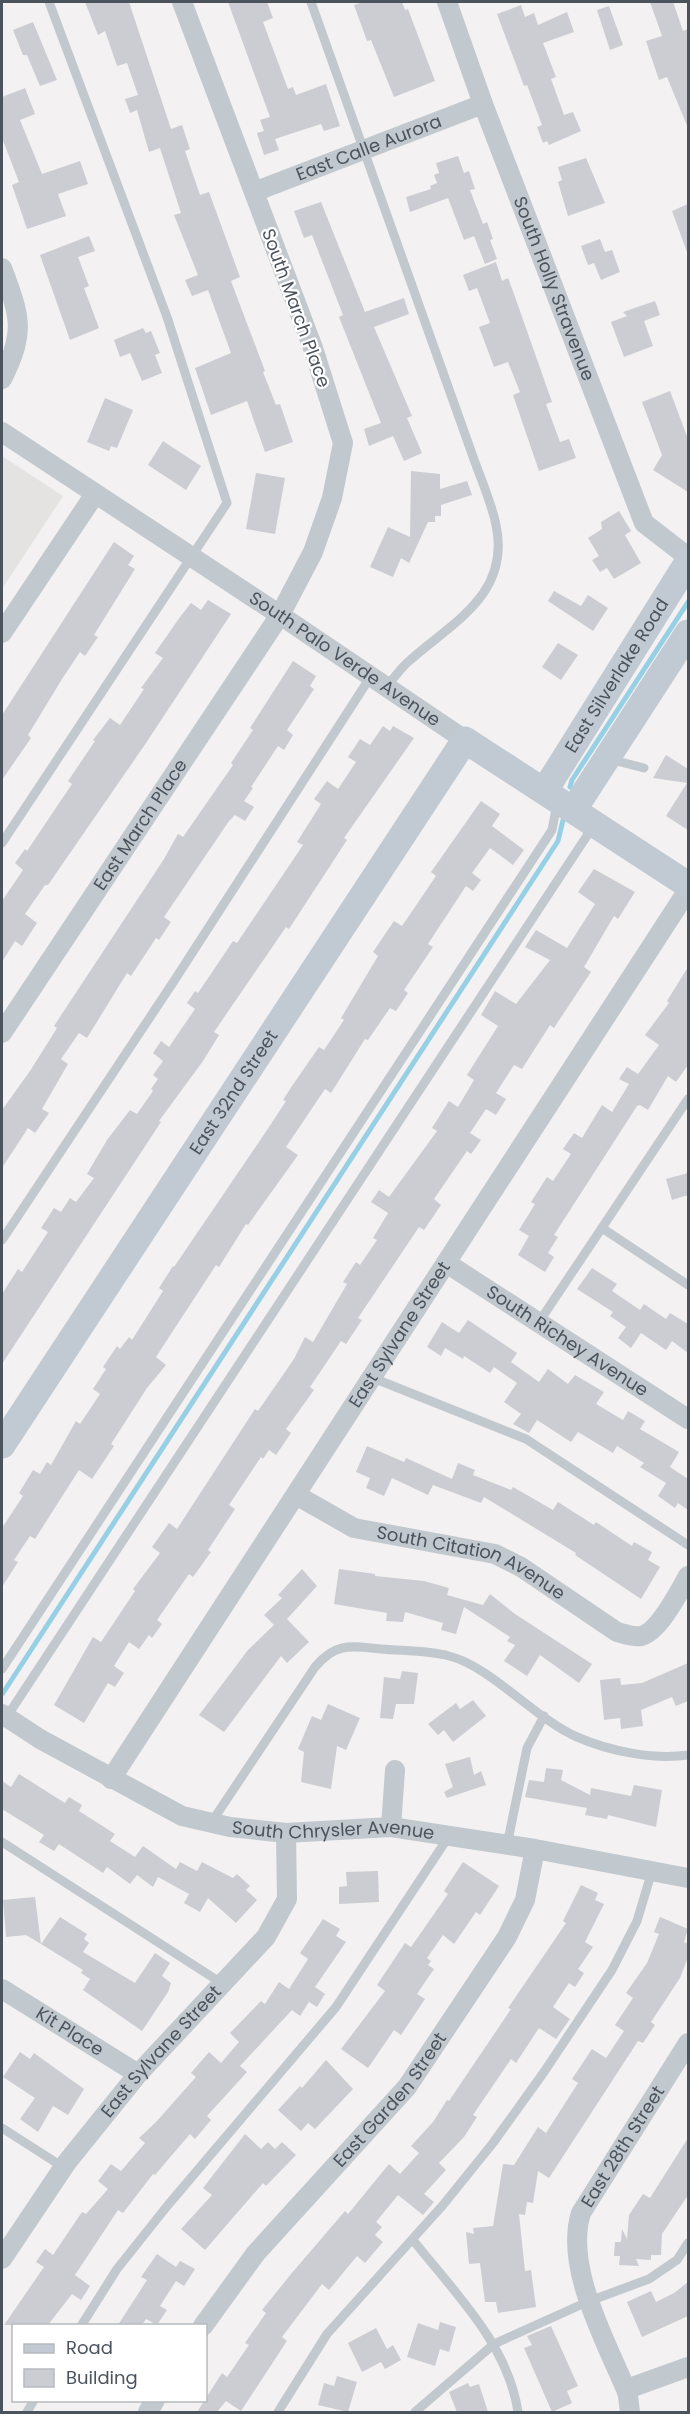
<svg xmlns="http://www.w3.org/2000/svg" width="690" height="2414" font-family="Poppins,sans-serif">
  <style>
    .education { fill: #e4e3e2 }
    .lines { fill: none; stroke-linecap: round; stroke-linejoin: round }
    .stream { stroke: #97d0e4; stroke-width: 5 }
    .building { fill: #cccdd3 }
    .lane { stroke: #c1c8ce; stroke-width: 9 }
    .street { stroke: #c1c8ce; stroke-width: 20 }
    .secondary { stroke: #c1c9d2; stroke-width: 27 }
    .labels { text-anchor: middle; stroke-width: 4.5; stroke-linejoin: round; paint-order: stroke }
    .street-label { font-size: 18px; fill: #4b535d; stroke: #fff }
  </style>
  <rect width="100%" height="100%" fill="#f3f1f1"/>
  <polygon class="education" points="2,456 63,496 2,589"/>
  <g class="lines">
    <g class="stream">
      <polyline points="570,787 572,780 688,602"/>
      <polyline points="3,1693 558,841 563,820"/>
    </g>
  </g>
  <g class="building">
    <polygon points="85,2 129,2 171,129 182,125 190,149 185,151 200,195 209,192 240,277 231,281 265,371 263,372 276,405 280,404 293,442 265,452 247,401 211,415 195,368 231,353 208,290 192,296 185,280 198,275 174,215 181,213 160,148 149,152 137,110 130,113 125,99 138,95 127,63 117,66 105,31 98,35"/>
    <polygon points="228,2 267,2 273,18 263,22 288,89 293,87 296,95 326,84 340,126 324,131 321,124 275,139 279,150 264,155 257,133 264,131 260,120 270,117"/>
    <polygon points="363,2 402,2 405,10 408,9 435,81 394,97 371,40 367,41 354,5"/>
    <polygon points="650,2 673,2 683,31 688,29 688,128 667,77 659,80 646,41 662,36"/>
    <polygon points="521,5 525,17 534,13 538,25 567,12 574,32 543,43 556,77 551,79 564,115 573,112 581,131 549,145 547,141 543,143 537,127 542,125 527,85 524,86 497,14"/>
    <polygon points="609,6 623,45 610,50 597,10"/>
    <polygon points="33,22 57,80 40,86 27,55 23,55 13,30"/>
    <polygon points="25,88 35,114 20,120 42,174 80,161 88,184 58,194 66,216 27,229 12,185 19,182 2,138 2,97"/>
    <polygon points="458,156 464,173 469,171 475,189 470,190 483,224 487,222 493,239 490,240 497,259 485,264 474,236 464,240 448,198 410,212 406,197 431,189 430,186 437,183 434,175 439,173 436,163"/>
    <polygon points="586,158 605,203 568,216 558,182 562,180 558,167"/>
    <polygon points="321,202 365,312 404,298 409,314 374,327 412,416 407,418 422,453 404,461 393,436 369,446 364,429 381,423 339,317 343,315 312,235 304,238 294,211"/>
    <polygon points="688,204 688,252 687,252 672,211"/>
    <polygon points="89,236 95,251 78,257 89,286 84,288 99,328 70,340 40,255"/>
    <polygon points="600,239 605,252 612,250 620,272 601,280 594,263 588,265 581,246"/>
    <polygon points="496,262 502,281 508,278 514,294 552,402 546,404 560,442 569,439 576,458 539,471 513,395 520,392 508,362 494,367 479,327 490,323 477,288 469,291 463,275"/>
    <polygon points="655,301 660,315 644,321 653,346 624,357 611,322 627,316 623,312"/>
    <polygon points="143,328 146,333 151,331 160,353 155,355 162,373 142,381 130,353 120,357 114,340"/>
    <polygon points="670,391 688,439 688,492 653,470 662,455 642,402"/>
    <polygon points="105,398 133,410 117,448 111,446 109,451 87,442"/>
    <polygon points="163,441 201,466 186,490 148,465"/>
    <polygon points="411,471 440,474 440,489 467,481 472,495 441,505 441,516 435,516 435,522 428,522 409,563 401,558 393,577 370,567 388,527 410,537"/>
    <polygon points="256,473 285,478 275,534 246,529"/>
    <polygon points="619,511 631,531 625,535 641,563 614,579 607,568 600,572 592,560 599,556 588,538 602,529 601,522"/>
    <polygon points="114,542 134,556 128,565 135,569 94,635 98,637 85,656 80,652 62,679 28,735 31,738 2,780 2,715"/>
    <polygon points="554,591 581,606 588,595 608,608 593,631 548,601"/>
    <polygon points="208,600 231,614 146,743 48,885 45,885 25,914 37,923 22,946 15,941 2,962 2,901 23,870 15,863 25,849 27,851 72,784 68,781 95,741 93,740 110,718 120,725 144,689 141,688 163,658 155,653 180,617 191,603 201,610"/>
    <polygon points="558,643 578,655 561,680 542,667"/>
    <polygon points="293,661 316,676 310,686 314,689 287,730 293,735 284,750 278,746 251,787 253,788 244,801 254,807 245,821 235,815 229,821 164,917 171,922 159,940 156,938 131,976 127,973 87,1038 79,1033 61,1059 68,1064 42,1109 49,1113 35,1133 28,1128 2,1168 2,1110 30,1071 57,1028 54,1026 164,859 178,834 183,837 233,765 231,763 253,730 250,728"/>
    <polygon points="383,726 390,731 393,726 414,738 344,838 347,840 289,929 286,927 214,1032 219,1035 203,1061 159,1121 161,1122 2,1364 2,1294 18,1269 22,1272 48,1232 41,1228 54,1208 61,1212 70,1198 76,1202 94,1178 87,1174 107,1140 130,1110 137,1114 153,1091 151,1089 158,1079 153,1075 163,1061 153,1053 161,1041 169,1047 195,1009 187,1003 195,991 198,993 233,941 237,943 303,845 297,842 321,804 314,799 327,781 338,789 356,762 348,757 360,739 370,745"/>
    <polygon points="666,755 688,769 688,830 666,816 687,783 653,778"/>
    <polygon points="481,801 500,814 492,826 524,850 513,865 490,848 472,873 481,880 473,891 466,886 428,944 433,947 404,990 408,993 396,1011 390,1008 368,1040 365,1039 331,1093 325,1089 286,1147 298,1155 248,1225 246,1224 219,1267 216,1265 156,1357 166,1365 147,1388 111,1444 114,1446 92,1479 79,1470 35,1539 30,1536 14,1560 18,1562 2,1587 2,1528 23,1496 19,1493 33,1470 40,1474 47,1462 51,1465 76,1421 80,1424 100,1394 93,1389 106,1369 103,1367 117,1346 120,1349 129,1337 132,1340 163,1291 159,1288 173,1266 174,1267 265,1133 286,1101 283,1100 292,1086 319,1047 324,1050 344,1020 341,1018 378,956 373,952 394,921 402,926 436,876 431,872"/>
    <polygon points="594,869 635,892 618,919 614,916 584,967 591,972 554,1028 550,1025 522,1069 514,1065 496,1093 506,1099 496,1115 486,1109 470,1133 481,1140 471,1154 467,1151 434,1199 441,1205 424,1230 419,1227 358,1318 362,1320 346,1344 341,1341 310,1387 314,1390 286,1429 291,1433 276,1455 269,1450 263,1459 261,1457 229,1505 235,1509 208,1550 211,1552 193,1577 189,1574 157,1620 162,1624 152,1638 149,1635 139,1649 129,1642 114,1666 124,1673 115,1687 108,1683 84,1723 54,1705 93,1637 101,1642 135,1591 133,1589 160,1553 152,1547 169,1523 177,1529 255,1409 258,1411 294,1359 305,1337 313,1342 347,1284 343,1282 356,1262 360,1265 377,1240 373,1238 388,1213 371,1202 379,1190 389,1197 437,1131 432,1128 449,1101 458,1107 474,1080 467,1075 498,1026 481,1015 495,991 516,1004 550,960 525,947 536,930 567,948 595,904 578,892"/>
    <polygon points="688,967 688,1065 676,1082 668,1076 648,1110 640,1105 637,1106 554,1235 558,1237 548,1253 554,1257 545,1272 518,1255 529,1236 519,1230 535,1204 531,1202 547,1177 553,1181 571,1154 563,1149 574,1133 582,1138 602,1105 612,1112 629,1084 619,1079 627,1067 638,1074 659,1045 645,1035 669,1003 667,1001"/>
    <polygon points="688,1173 688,1195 672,1200 666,1179"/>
    <polygon points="592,1268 617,1284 612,1291 640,1310 644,1304 666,1319 670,1313 688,1324 688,1353 672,1341 666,1350 641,1333 631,1348 618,1338 626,1327 610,1316 613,1312 577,1289"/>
    <polygon points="468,1320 517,1353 511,1362 539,1382 548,1369 568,1384 575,1375 604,1392 596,1404 623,1420 628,1411 645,1421 640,1429 679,1452 670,1467 688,1479 688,1510 678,1503 675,1508 658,1496 666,1483 640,1467 644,1463 617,1446 613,1453 578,1432 571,1442 537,1420 529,1433 513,1424 521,1414 504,1402 517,1383 494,1367 490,1373 464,1356 463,1359 445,1348 441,1356 427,1347 442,1322 459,1333"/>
    <polygon points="367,1446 404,1462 406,1458 452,1479 458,1463 475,1470 473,1475 511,1490 513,1487 553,1510 558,1502 594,1525 596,1522 632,1546 634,1542 652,1552 648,1560 660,1567 641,1599 575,1555 576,1553 484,1497 481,1503 433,1485 428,1495 392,1478 384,1496 366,1488 370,1478 356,1472"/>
    <polygon points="302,1569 317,1586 287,1619 309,1642 287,1663 281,1656 224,1732 199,1715 248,1650 274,1625 264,1615 282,1598 278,1595"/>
    <polygon points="339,1569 375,1574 375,1576 424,1581 449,1588 447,1595 483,1605 490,1594 515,1614 592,1664 579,1683 540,1655 527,1676 504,1661 515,1645 507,1641 510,1637 464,1607 456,1634 441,1630 443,1623 405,1612 403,1622 386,1621 387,1613 334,1604"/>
    <polygon points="688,1663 688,1701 676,1706 672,1697 641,1710 643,1726 621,1729 620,1718 604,1720 600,1680 620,1678 621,1685 642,1683"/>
    <polygon points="402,1671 418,1673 414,1704 396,1704 393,1719 380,1718 384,1677 400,1679"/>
    <polygon points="473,1700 486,1716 453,1742 444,1730 438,1735 428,1724 456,1703 460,1709"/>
    <polygon points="328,1704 360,1718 346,1750 337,1746 331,1789 301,1782 304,1752 298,1749 312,1716 321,1720"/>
    <polygon points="470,1757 474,1775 481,1771 486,1785 447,1798 444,1792 453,1787 445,1764"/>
    <polygon points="546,1768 563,1770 561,1780 590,1795 591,1788 631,1796 634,1785 662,1790 656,1827 608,1815 607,1819 585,1815 587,1808 525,1797 529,1780 544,1782"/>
    <polygon points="19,1774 65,1803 69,1797 82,1805 79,1811 115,1834 110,1841 135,1857 143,1846 176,1869 180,1862 197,1871 202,1862 233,1878 237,1874 250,1886 246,1890 257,1900 236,1923 208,1898 200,1912 184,1903 189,1894 158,1877 153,1887 137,1875 130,1884 107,1867 103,1873 59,1844 54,1851 39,1842 44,1835 2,1809 2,1781 11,1787"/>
    <polygon points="463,1862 499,1886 480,1915 476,1912 454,1944 443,1935 427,1958 431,1961 428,1965 434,1969 417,1994 425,1999 401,2035 394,2030 368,2068 341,2049 385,1991 377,1985 405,1943 411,1947 448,1894 444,1891"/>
    <polygon points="378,1871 379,1902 339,1904 339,1887 347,1886 346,1872"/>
    <polygon points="581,1885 598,1893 595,1900 604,1904 585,1942 593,1947 578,1969 584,1973 575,1987 569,1983 553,2007 570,2019 556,2039 539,2028 516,2063 511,2059 473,2115 477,2117 464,2137 439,2163 446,2170 424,2194 434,2202 423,2215 398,2195 376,2222 382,2227 375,2235 383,2242 365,2263 357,2256 329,2290 322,2284 282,2337 287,2341 241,2411 226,2401 217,2412 197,2412 222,2373 227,2377 249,2345 245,2343 266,2313 262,2310 291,2274 345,2211 348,2214 389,2164 400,2174 419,2153 411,2146 433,2122 447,2100 449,2101 511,2009 508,2008 566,1923 563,1921"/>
    <polygon points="35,1897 41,1944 26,1935 6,1937 3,1900"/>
    <polygon points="60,1917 87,1934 84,1939 89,1943 83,1952 135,1983 155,1953 170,1963 162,1976 171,1983 168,1992 142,2031 83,1990 90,1979 81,1973 83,1970 41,1944"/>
    <polygon points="660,1917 688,1929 684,1942 688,1944 688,1957 680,1978 651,2022 655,2025 643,2043 638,2041 549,2178 538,2171 533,2203 527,2202 525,2215 519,2214 525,2271 531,2270 536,2307 498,2313 496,2302 485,2302 480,2263 469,2264 466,2232 474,2234 473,2228 493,2226 503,2164 514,2165 538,2127 546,2133 578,2083 572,2079 592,2049 606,2058 624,2031 615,2025 633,1998 626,1993 647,1963 659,1934 654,1932"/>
    <polygon points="323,1919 340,1929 336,1936 346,1942 315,1987 325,1994 317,2007 309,2002 300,2016 292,2010 240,2066 247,2072 207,2116 211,2120 195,2139 190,2134 155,2175 153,2174 123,2213 118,2210 75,2275 90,2286 81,2300 72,2294 48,2325 4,2325 44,2267 36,2262 45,2249 53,2255 82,2212 86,2214 108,2189 98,2181 111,2164 121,2171 145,2143 139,2138 156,2122 196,2077 191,2073 209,2052 221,2063 239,2042 230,2033 261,2001 265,2004 279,1982 289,1989 308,1959 300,1953"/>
    <polygon points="20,2052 30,2059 34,2053 84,2089 68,2115 53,2106 38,2132 20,2119 35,2098 3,2077"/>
    <polygon points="326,2060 353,2089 315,2129 308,2123 301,2131 278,2110 300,2086 302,2088"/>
    <polygon points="245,2134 261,2149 268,2142 275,2149 282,2142 296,2155 266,2186 263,2183 205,2250 181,2229 212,2195 203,2188"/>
    <polygon points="688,2138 688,2195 662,2234 661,2255 651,2255 651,2260 636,2259 639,2266 619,2265 620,2256 614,2256 615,2242 621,2242 622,2229 627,2239 629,2215 643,2194 650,2198"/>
    <polygon points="157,2254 176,2267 180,2261 195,2269 184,2286 176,2281 160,2306 167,2310 157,2325 146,2319 142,2325 118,2325 147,2280 141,2277"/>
    <polygon points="688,2282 688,2316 642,2337 627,2302 651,2291 656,2302 674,2293"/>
    <polygon points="440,2322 456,2327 449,2352 440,2349 435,2366 407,2357 418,2323 438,2330"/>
    <polygon points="551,2326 578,2386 567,2391 572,2403 552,2412 524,2348 532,2345 527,2336"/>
    <polygon points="376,2328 387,2349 393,2345 401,2360 385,2369 381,2362 362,2372 348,2343"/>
    <polygon points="337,2376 357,2382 348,2412 318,2405 324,2383 334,2386"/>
    <polygon points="468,2383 470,2387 479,2384 488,2412 457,2412 449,2392"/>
  </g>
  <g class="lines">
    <g class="lane">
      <path d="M311 2 471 451C479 475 491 500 496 525 511 595 451 623 408 662 400 669 394 678 387 686"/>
      <polyline points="609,759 644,768"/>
      <polyline points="2,843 227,503 167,317 49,2"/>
      <polyline points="602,1228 688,1285"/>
      <polyline points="2,1240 174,981 371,676"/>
      <polyline points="539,1322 688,1099"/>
      <polyline points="373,1378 526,1439 688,1545"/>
      <polyline points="2,1669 552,830 557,804"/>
      <polyline points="6,1718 594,825"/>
      <path d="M211 1823 315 1667C336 1642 351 1646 381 1649 403 1651 428 1650 449 1656 490 1666 537 1720 577 1737 609 1751 653 1760 688 1755"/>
      <polyline points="2,1842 223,1984"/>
      <polyline points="507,1845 527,1748 544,1716"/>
      <polyline points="2,2128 63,2167"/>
      <path d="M413 2240C454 2292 508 2344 518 2412"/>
      <polyline points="81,2326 117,2269 168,2205 336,2007 449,1836"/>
      <polyline points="27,2412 34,2400"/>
      <polyline points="278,2412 327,2334 443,2205 493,2143 544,2072 612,1970 637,1921 652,1871"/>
      <polyline points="415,2412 494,2344 587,2302 649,2279 677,2260 688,2243"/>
    </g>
    <g class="street">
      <path id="s1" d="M447 2 483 104 644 523 688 557"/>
      <path id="s2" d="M254 192 483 104"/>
      <path d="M2 268C20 316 26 331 2 379"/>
      <path id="s3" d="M2 432 280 615 465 740"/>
      <polyline points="2,633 95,494"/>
      <path id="s4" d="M2 1033 280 615 313 552 332 498 343 443 313 348 182 2"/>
      <path id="s5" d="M448 1264 688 1419"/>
      <path id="s6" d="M296 1495 354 1528 495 1554 521 1567 617 1632C625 1634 633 1637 641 1636 659 1632 679 1592 688 1576"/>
      <path id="s7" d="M2 1714 40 1739 182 1816 230 1827 286 1833 391 1827 535 1849 688 1878"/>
      <path id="s8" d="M111 1779 688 890"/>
      <polyline points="391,1827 395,1770"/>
      <path id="s9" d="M2 1989 138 2074"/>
      <path id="s10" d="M2 2259 67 2162 138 2074 266 1937 287 1899 286 1833"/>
      <path id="s11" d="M203 2326 256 2253 407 2087 507 1937 525 1900 535 1849"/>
      <path id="s12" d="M627 2392C606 2341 564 2267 581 2213L688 2043"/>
      <polyline points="148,2412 155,2400"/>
      <polyline points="630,2412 627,2389 688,2367"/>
    </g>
    <g class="secondary">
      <path id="s13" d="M545 790 688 562"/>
      <polyline points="574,809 688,633"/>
      <path id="s14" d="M2 1445 465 740 688 885"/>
    </g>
  </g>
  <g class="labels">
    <g class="street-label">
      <text dy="6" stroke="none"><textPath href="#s2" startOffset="123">East Calle Aurora</textPath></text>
      <text dy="6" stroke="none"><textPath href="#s1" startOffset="306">South Holly Stravenue</textPath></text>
      <text transform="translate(296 308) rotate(70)" y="6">South March Place</text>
      <text dy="6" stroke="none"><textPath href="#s3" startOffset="411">South Palo Verde Avenue</textPath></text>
      <text dy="6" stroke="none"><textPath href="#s13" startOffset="135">East Silverlake Road</textPath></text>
      <text dy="6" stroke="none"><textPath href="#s4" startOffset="250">East March Place</textPath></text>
      <text dy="6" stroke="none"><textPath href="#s14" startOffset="422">East 32nd Street</textPath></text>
      <text dy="6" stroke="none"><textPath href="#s8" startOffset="530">East Sylvane Street</textPath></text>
      <text dy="6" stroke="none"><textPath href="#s5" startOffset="142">South Richey Avenue</textPath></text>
      <text dy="6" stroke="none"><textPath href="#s6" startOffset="190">South Citation Avenue</textPath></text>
      <text dy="6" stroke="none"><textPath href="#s7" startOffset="360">South Chrysler Avenue</textPath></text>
      <text dy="6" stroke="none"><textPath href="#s9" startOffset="80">Kit Place</textPath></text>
      <text dy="6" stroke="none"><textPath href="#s10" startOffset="262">East Sylvane Street</textPath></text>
      <text dy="6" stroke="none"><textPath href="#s11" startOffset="294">East Garden Street</textPath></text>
      <text dy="6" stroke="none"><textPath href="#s12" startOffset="267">East 28th Street</textPath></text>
    </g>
  </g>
  <rect width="690" height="2414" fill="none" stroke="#4b535d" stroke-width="6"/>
  <rect x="12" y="2324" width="195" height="78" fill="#ffffff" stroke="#b7babe" stroke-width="1.5"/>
  <rect x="24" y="2344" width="30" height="9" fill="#c1c9d2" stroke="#b7babe" stroke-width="1.5"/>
  <text x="66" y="2354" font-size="18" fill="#4b535d">Road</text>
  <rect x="24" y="2369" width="30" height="18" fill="#cccdd3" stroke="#b7babe" stroke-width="1.5"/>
  <text x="66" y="2384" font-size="18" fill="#4b535d">Building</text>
</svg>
